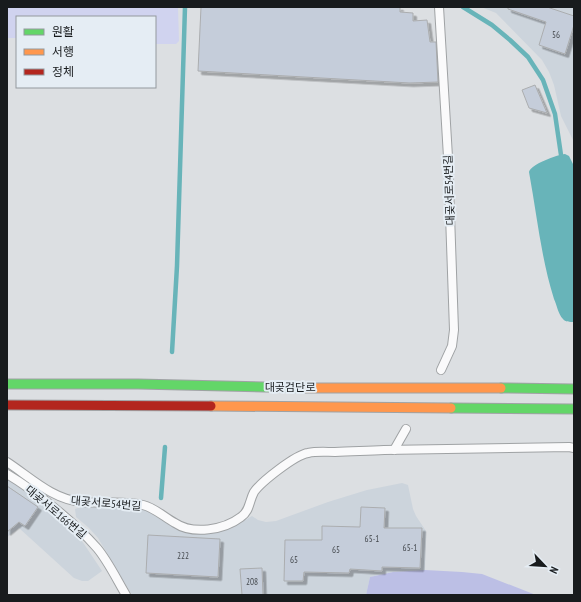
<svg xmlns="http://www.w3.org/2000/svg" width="581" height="602" font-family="'PT Sans Narrow','Noto Sans KR',sans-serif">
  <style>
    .built { fill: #ccd4dc }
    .green { fill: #d0d3ef }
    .forest { fill: #bcbfe5 }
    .water { fill: #68b4b9 }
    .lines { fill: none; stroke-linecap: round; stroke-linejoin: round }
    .stream { stroke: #68b4b9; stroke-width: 4.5 }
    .building { fill: #c5cdda; stroke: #abadaf; filter: url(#shadow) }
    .lane-casing { stroke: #9fa2a4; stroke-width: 10 }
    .fast-casing { stroke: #9fa2a4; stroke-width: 11 }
    .slow-casing { stroke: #9fa2a4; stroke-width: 11 }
    .jam-casing { stroke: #9fa2a4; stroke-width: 11 }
    .lane { stroke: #fafafb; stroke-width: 8 }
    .fast { stroke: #63d668; stroke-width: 9 }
    .slow { stroke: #ff974d; stroke-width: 9 }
    .jam { stroke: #b3261e; stroke-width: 9 }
    .labels { text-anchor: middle; stroke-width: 4; stroke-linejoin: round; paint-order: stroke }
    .number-label { font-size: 9px; fill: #44484d }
    .street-label { font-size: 11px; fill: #181b1d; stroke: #e5edf4 }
  </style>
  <defs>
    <filter id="shadow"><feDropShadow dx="3.5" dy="3.5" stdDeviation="0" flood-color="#0004"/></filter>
  </defs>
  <rect width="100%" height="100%" fill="#dcdfe2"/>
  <g class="built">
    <polygon points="481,7 574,7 574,142 561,116 554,85 549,72 542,60 496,13"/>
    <polygon points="7,477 16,483 65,524 76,534 84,544 102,571 88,581 82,581 74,578 19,528 7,537"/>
    <polygon points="402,483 408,485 413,509 416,516 426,531 425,570 393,572 370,577 366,595 132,595 98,538 89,528 76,517 75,509 81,507 132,507 143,509 153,513 184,532 211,533 230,529 252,516 258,520 266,522 276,521 328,502 367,490"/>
  </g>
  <polygon class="green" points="7,7 178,7 179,41 176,44 155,44 155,17 17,17 17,38 7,38"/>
  <polygon class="forest" points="425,570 462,572 482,574 536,595 366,595 370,577 393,572"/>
  <path class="water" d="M565 154 569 156 574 166V322C570 322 565 322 563 319 558 314 557 305 554 299 541 258 537 215 529 172 531 164 557 155 565 154Z"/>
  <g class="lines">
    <g class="stream">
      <polyline points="463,7 492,25 510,40 528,57 543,80 555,114 561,155"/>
      <polyline points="172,352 177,266 185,7"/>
      <polyline points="161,498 165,447"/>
    </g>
  </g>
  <g class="building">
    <polygon points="201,7 400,7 400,12 413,13 413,21 427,20 430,42 436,42 438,82 410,83 198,71"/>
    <polygon points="508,7 547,7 574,16 574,25 565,54 539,45 546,22 508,9"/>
    <polygon points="535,85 547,113 529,108 522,90"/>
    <polygon points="7,486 38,507 25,526 19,522 7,532"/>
    <polygon points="361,507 385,508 384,528 422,528 420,568 382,567 382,571 350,569 349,573 304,572 303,581 284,581 285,540 322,540 322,526 360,527"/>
    <polygon points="148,535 220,539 218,577 146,573"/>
    <polygon points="262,568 263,595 242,595 240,569"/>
  </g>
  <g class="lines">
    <defs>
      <g id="lane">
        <polyline points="439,7 448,157 454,330 452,346 441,370"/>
        <polyline points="394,450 406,429"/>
        <path d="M7 462C30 477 53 500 82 502 102 504 123 500 143 505 155 508 164 517 175 523 193 535 224 530 241 517 250 511 249 501 254 492 261 482 295 455 308 453 317 451 326 452 335 452 352 451 368 451 384 450 446 449 508 448 569 447L574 448"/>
        <path d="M7 474C37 492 74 522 97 548 108 561 117 580 126 595"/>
      </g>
      <g id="fast">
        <polyline points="7,384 138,384 304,388"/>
        <polyline points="501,388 574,389"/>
        <polyline points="451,408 574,409"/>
      </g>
      <g id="slow">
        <polyline points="304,388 501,388"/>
        <polyline points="211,406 451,408"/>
      </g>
      <polyline id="jam" points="7,405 211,406"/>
    </defs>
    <use href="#lane" class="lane-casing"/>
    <use href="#fast" class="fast-casing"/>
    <use href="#slow" class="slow-casing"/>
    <use href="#jam" class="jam-casing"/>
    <use href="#lane" class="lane"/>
    <use href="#fast" class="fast"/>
    <use href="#slow" class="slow"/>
    <use href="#jam" class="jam"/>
  </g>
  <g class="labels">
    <g class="number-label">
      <text x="556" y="38">56</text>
      <text x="372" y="542">65-1</text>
      <text x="410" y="551">65-1</text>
      <text x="336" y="553">65</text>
      <text x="183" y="559">222</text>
      <text x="294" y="563">65</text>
      <text x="252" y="585">208</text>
    </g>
    <g class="street-label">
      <text transform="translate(449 190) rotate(-92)" y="4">대곶서로54번길</text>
      <text x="290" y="391">대곶검단로</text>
      <text transform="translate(106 503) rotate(5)" y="4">대곶서로54번길</text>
      <text transform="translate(56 512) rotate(40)" y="4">대곶서로166번길</text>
    </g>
  </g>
  <rect width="581" height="602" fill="none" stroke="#181b1d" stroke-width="16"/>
  <rect x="16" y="16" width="140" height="72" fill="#e5edf4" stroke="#93999e"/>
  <rect x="24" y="29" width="20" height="6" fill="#63d668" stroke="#93999e"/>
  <text x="52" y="36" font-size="12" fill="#181b1d">원활</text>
  <rect x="24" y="49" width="20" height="6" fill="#ff974d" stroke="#93999e"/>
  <text x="52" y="56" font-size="12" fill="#181b1d">서행</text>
  <rect x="24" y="69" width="20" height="6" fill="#b3261e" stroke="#93999e"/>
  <text x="52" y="76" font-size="12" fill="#181b1d">정체</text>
  <g transform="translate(545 566) rotate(115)" stroke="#e5edf4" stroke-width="3" paint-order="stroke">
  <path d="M0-3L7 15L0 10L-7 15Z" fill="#181b1d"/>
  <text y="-6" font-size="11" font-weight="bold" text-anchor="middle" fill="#181b1d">N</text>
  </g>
</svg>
